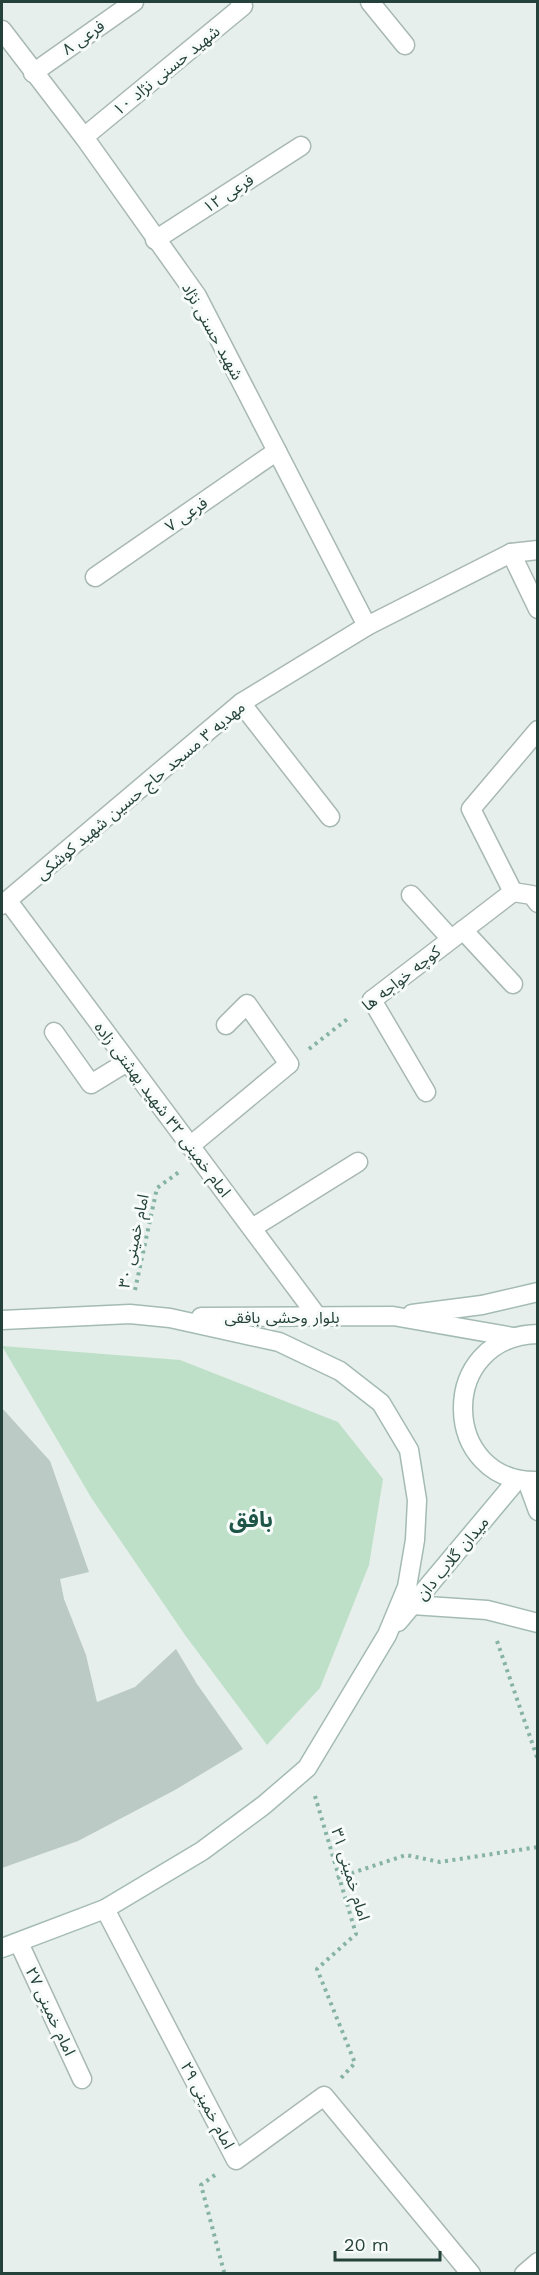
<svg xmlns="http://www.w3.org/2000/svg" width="539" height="2275" font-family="'Work Sans','Noto Sans Arabic',sans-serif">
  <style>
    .green { fill: #bfe0c8 }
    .building { fill: #bbcac4 }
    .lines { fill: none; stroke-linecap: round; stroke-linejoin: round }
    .lane-casing { stroke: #a8b8b2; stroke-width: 21 }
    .street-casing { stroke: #a8b8b2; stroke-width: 21 }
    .secondary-casing { stroke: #a4bbb3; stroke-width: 21 }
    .path { stroke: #86b3a5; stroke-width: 4; stroke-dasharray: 3 4.5; stroke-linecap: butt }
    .lane { stroke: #fff; stroke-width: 18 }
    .street { stroke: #fff; stroke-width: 18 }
    .secondary { stroke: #fff; stroke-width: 18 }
    .labels { text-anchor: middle; stroke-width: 6; stroke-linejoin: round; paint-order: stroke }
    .street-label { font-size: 16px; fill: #24423a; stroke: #f7fbf9 }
    .district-label { font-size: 22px; font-weight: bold; fill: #1f5548; stroke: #f7fbf9 }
  </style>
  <rect width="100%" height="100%" fill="#e6efeb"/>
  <polygon class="green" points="2,1346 180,1360 338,1422 383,1479 369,1565 320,1688 267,1745 185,1635 92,1499"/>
  <polygon class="building" points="2,1408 50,1461 89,1572 60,1579 64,1599 86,1655 97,1702 135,1687 176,1649 197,1684 243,1749 175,1790 78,1841 2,1868"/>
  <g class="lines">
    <defs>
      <g id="lane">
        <polyline points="95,577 277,451"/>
        <polyline points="463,930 513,984"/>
        <polyline points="372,1000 426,1092"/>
        <polyline points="226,1025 247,1004 289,1064"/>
        <polyline points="54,1032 91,1084 127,1062"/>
        <polyline points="252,1228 358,1162"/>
        <polyline points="105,1909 236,2160 324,2096 471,2274"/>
        <polyline points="19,1943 82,2079"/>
        <polyline points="524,2274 538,2262"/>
      </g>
      <g id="street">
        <polyline points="370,2 405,45"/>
        <polyline points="2,30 84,137 197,296 367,626"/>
        <polyline points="33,73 134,2"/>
        <polyline points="84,137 243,6 240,2"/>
        <polyline points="155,240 301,146"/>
        <polyline points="511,553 538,609"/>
        <polyline points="241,703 330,817"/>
        <polyline points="513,892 471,809 538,730"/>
        <polyline points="513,892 532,895 538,903"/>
        <polyline points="411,895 451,939"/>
        <polyline points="8,901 317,1316"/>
        <polyline points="2,905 241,703 367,626 511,553 538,550"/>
        <polyline points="372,1000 513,892"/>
        <polyline points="190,1146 289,1064"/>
      </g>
      <g id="secondary">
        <polyline points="412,1314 482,1305 538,1292"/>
        <polyline points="201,1317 393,1316 513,1337"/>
        <polyline points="2,1320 130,1314 170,1318 279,1342 340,1371 381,1403 409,1450 417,1500 415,1540 407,1587 387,1635 307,1768 264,1805 202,1851 105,1909 2,1948"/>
        <path d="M538 1334C436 1336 440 1484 538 1481"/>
        <polyline points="527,1481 538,1511"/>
        <polyline points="412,1605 487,1610 538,1623"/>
        <polyline points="398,1622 517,1480"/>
      </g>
    </defs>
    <use href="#lane" class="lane-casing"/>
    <use href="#street" class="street-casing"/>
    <use href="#secondary" class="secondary-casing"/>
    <g class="path">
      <polyline points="309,1049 350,1017"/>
      <polyline points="135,1290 157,1188 179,1172"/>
      <polyline points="497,1641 538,1760"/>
      <polyline points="315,1796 356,1934 317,1969 355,2063 341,2078"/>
      <polyline points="337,1878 406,1855 440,1862 538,1847"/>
      <polyline points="215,2175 201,2185 224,2272 220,2274"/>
    </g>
    <use href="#lane" class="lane"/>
    <use href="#street" class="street"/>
    <use href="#secondary" class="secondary"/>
  </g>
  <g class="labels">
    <g class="street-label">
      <text transform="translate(83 37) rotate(-35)" y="6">فرعی ۸</text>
      <text transform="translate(166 70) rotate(-39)" y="6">شهید حسنی نژاد ۱۰</text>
      <text transform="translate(228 193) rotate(-33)" y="6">فرعی ۱۲</text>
      <text transform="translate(213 331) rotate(61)" y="6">شهید حسنی نژاد</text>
      <text transform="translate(186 514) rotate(-35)" y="6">فرعی ۷</text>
      <text transform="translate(140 790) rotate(-40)" y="6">مهدیه ۳ مسجد حاج حسین شهید کوشکی</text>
      <text transform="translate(401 978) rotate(-38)" y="6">کوچه خواجه ها</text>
      <text transform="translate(163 1109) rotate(53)" y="6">امام خمینی ۳۲ شهید بهشتی زاده</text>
      <text transform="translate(133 1241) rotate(-78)" y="6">امام خمینی ۳۰</text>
      <text x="282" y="1323">بلوار وحشی بافقی</text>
      <text transform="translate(452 1558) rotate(-50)" y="6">میدان گلاب دان</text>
      <text transform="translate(351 1874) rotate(73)" y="6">امام خمینی ۳۱</text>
      <text transform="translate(51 2011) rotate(65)" y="6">امام خمینی ۲۷</text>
      <text transform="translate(208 2105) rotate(62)" y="6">امام خمینی ۲۹</text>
    </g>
    <g class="district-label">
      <text x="251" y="1527">بافق</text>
    </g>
  </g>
  <rect width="539" height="2275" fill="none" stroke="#24423a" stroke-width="6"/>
  <path d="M335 2251v9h105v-9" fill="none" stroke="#24423a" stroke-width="3"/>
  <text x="344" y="2251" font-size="18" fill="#24423a" stroke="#f7fbf9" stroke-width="4.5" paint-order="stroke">20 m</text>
</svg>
